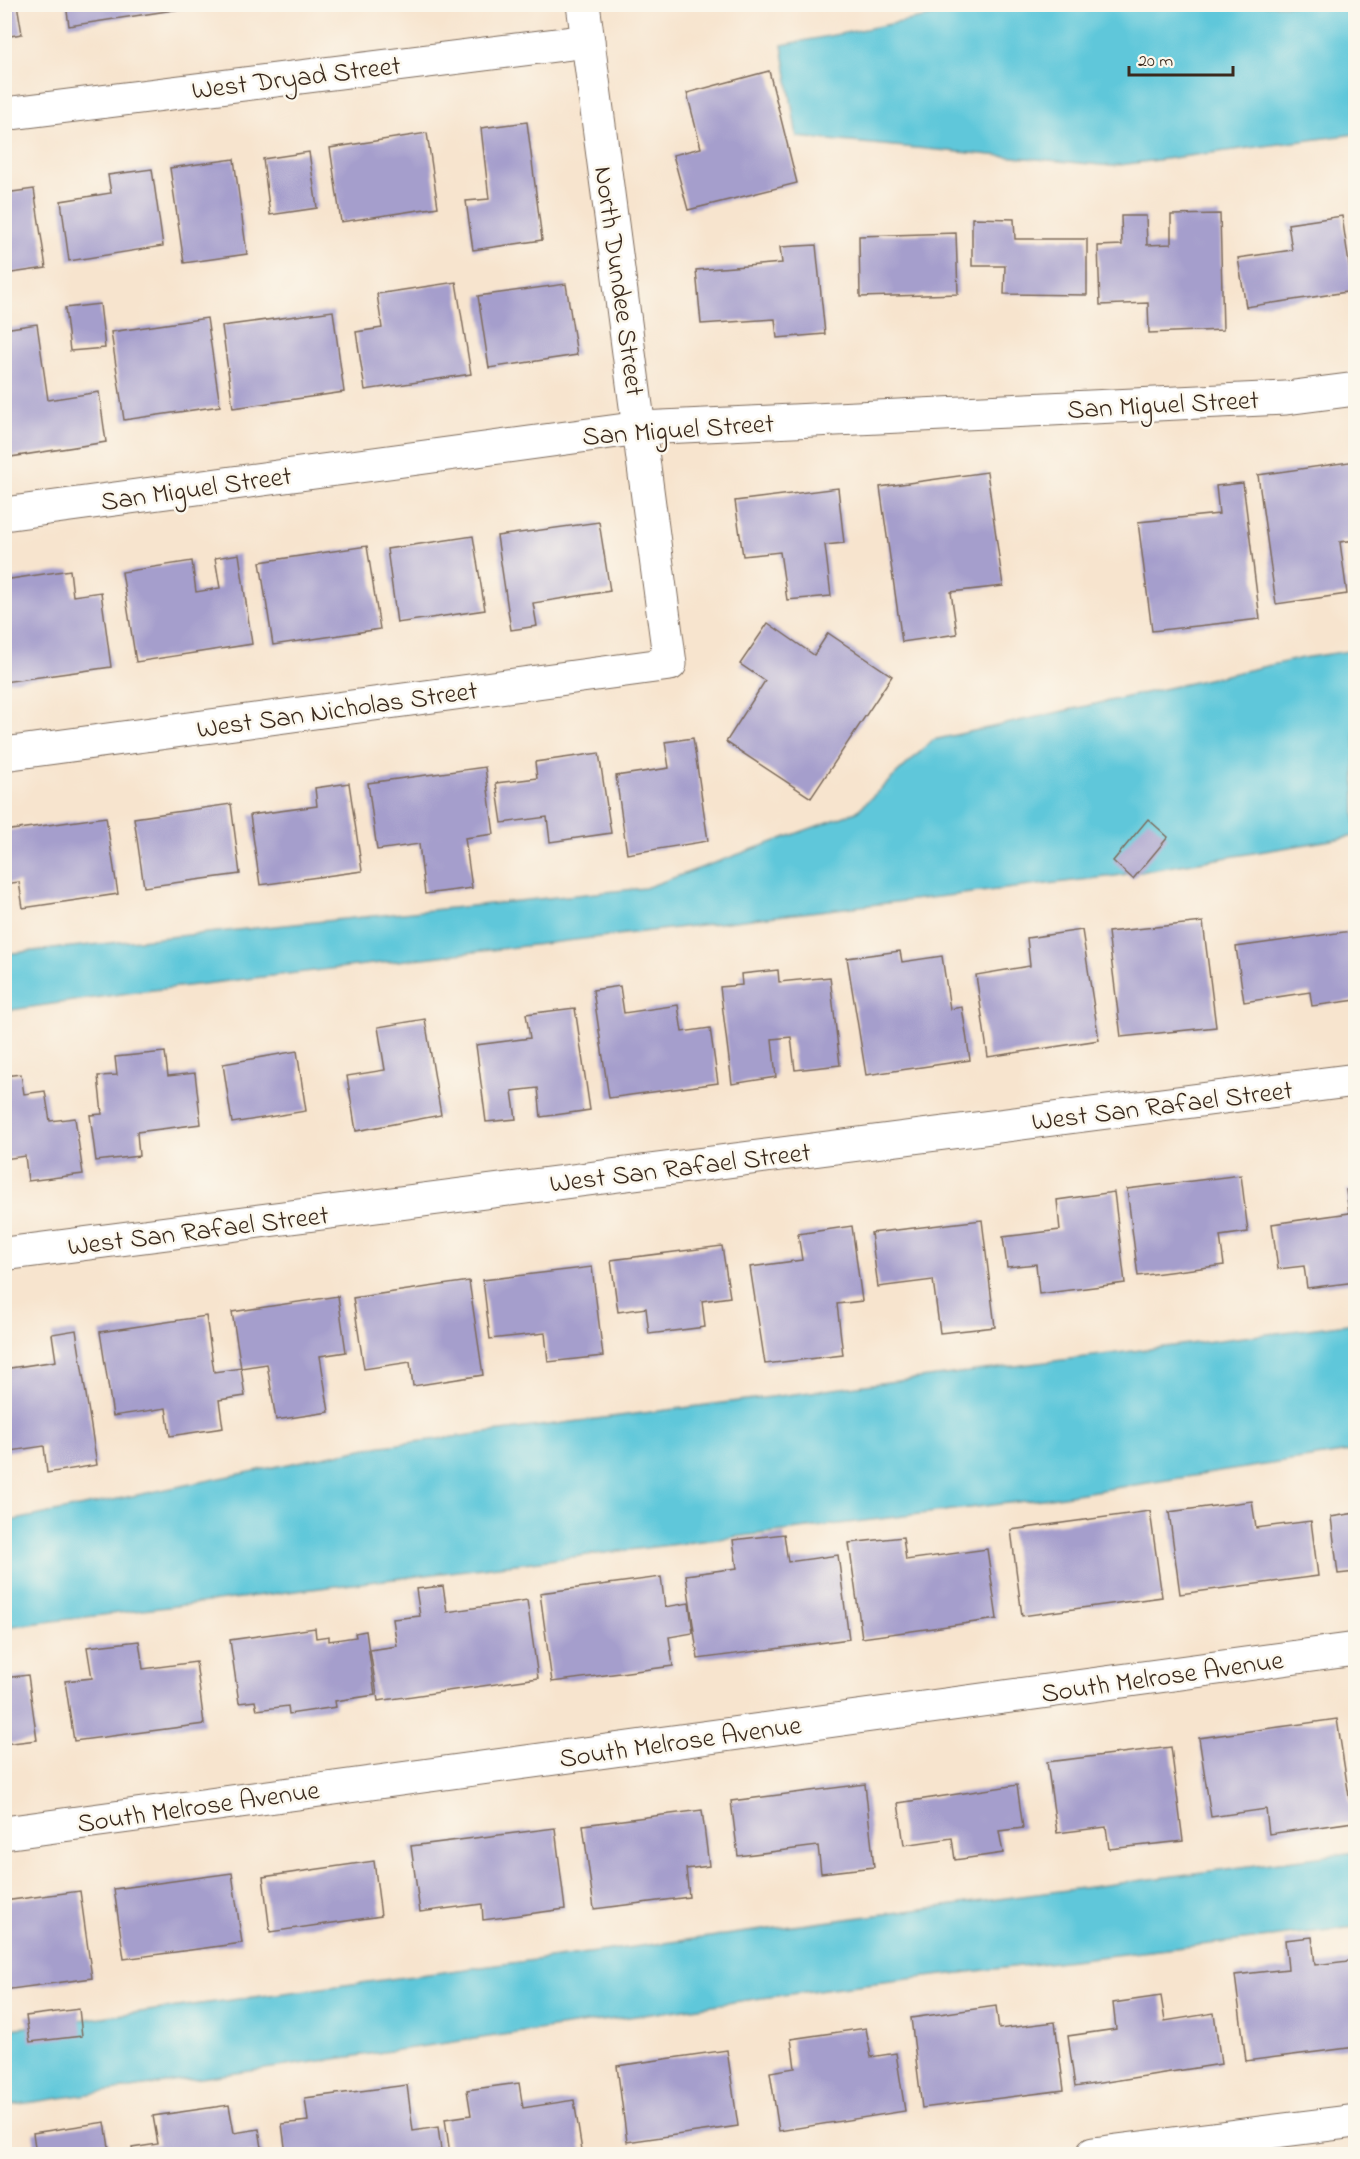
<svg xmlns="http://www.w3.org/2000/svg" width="1360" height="2159" font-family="'Indie Flower',sans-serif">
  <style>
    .water { fill: #5fc7da; stroke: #4d787c; stroke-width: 1.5 }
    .building { fill: #a59ecc }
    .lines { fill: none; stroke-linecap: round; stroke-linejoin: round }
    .minor-casing { stroke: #7d6b5c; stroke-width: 35 }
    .minor { stroke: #fff; stroke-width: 33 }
    .labels { text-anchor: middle; stroke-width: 5; stroke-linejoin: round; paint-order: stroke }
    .street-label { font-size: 27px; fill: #3b2a1e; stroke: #fbf7ec }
  </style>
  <rect width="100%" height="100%" fill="#fbf7ec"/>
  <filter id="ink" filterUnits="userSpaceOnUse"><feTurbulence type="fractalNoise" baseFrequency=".0167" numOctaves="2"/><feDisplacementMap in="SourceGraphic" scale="12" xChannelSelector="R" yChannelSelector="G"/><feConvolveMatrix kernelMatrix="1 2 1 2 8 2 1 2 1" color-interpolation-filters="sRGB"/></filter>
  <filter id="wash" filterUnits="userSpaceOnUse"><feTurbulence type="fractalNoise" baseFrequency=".008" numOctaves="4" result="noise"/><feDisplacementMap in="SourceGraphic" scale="24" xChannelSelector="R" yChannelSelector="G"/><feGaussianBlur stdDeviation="1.35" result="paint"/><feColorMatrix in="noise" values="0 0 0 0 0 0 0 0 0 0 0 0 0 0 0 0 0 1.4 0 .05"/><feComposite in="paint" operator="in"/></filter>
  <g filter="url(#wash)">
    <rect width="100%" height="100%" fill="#f7e4ce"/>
    <g class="water">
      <polygon points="989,5 1355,5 1355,134 1112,166 797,137 782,45"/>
      <polygon points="1355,650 1355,836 1115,876 128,993 5,1011 4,954 645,888 856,812 933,740 1303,658"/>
      <polygon points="1355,1323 1355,1451 1050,1498 5,1627 5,1522 367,1448"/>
      <polygon points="1355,1852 1355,1927 832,1988 5,2106 4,2030"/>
    </g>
    <g id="blocks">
      <g class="building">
        <polygon points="4,4 17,4 22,34 4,37"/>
        <polygon points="66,4 193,4 193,7 69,26"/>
        <polygon points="769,71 797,183 688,210 673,155 701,148 687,93"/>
        <polygon points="527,122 542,240 473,250 466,201 489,199 481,128"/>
        <polygon points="427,133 438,207 341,222 330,148"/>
        <polygon points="309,152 317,208 270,215 263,159"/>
        <polygon points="234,159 247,254 184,263 170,168"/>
        <polygon points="152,169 163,246 69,261 61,201 111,193 108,175"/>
        <polygon points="34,189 46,268 5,274 5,193"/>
        <polygon points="1220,214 1223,330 1149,333 1148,303 1100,305 1098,246 1122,245 1121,216 1146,216 1147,245 1171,244 1171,215"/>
        <polygon points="1342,216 1353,291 1246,307 1238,258 1292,250 1288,224"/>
        <polygon points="972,218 1014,219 1015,239 1087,239 1087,295 1004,294 1005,266 972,266"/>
        <polygon points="956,233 958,294 860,297 859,236"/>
        <polygon points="816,245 825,334 777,338 775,319 701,324 696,270 782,263 780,247"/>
        <polygon points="456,282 471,374 365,390 356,332 382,328 377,294"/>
        <polygon points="566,284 577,355 489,368 478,296"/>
        <polygon points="100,304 105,348 70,351 65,308"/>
        <polygon points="333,311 344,392 233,408 222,326"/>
        <polygon points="207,318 220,406 124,420 111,332"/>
        <polygon points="37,324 48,400 99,392 106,442 4,458 4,329"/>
        <polygon points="1356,461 1356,540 1340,542 1347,594 1276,604 1258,475"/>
        <polygon points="987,472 1003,586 951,592 957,634 902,642 880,487"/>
        <polygon points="1243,483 1260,619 1152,631 1138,522 1219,514 1216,486"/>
        <polygon points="838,488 844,543 825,545 831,596 787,600 780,552 743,556 735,501"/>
        <polygon points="599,522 610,591 533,603 537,626 511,630 497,536"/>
        <polygon points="473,536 485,610 397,623 387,549"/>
        <polygon points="367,546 380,629 273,645 260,562"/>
        <polygon points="239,554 252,644 136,662 122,572 192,561 196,592 220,588 215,558"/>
        <polygon points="70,570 73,596 101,592 111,667 4,682 4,580"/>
        <polygon points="768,623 814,655 828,633 892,676 811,798 726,742 765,681 740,664"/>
        <polygon points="693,738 708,841 627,854 616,776 669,768 665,742"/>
        <polygon points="599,753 611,833 550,842 547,817 502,823 496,783 537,778 535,762"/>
        <polygon points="485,767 494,834 465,838 472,888 425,894 419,844 377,850 368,783"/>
        <polygon points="349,783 362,871 260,885 250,815 317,806 315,788"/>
        <polygon points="231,804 240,874 144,887 134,818"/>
        <polygon points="106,817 118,894 23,908 19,882 4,884 4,831"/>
        <polygon points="1148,819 1168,837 1133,879 1113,861"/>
        <polygon points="1203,922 1216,1027 1121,1037 1108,932"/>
        <polygon points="1082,930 1099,1040 988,1057 976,975 1030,966 1027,938"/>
        <polygon points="1351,931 1356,966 1356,1000 1312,1006 1310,992 1244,1002 1236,947"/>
        <polygon points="900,951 902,962 942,956 950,1009 962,1007 970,1060 866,1075 847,958"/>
        <polygon points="778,970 779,982 830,977 840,1065 795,1070 791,1037 772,1039 776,1077 732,1084 720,987 742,985 741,974"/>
        <polygon points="620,986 624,1013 678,1005 682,1032 710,1028 718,1083 609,1098 593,990"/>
        <polygon points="575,1008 590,1110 541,1117 538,1088 512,1091 516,1119 486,1122 476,1045 530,1038 526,1014"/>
        <polygon points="425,1019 441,1115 356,1131 347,1076 385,1070 378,1027"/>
        <polygon points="297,1051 306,1111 232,1123 223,1064"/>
        <polygon points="165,1052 168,1076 195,1073 201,1124 137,1132 139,1156 96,1161 90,1115 102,1114 98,1076 117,1075 115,1057"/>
        <polygon points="21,1074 24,1094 45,1091 50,1121 75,1118 83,1174 28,1181 25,1156 4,1159 4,1076"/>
        <polygon points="1241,1175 1248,1232 1220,1236 1224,1265 1138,1276 1127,1189"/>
        <polygon points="1356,1189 1356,1282 1307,1288 1304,1266 1278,1269 1272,1224 1349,1213 1346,1190"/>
        <polygon points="1114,1192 1125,1283 1039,1294 1036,1264 1007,1267 1003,1237 1060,1230 1057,1200"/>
        <polygon points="982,1220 995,1327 940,1333 933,1280 878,1287 871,1233"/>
        <polygon points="852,1226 862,1301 837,1304 843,1355 765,1364 750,1267 802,1260 798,1234"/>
        <polygon points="722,1246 730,1297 702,1301 705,1327 649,1334 646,1308 618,1312 611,1260"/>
        <polygon points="592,1267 603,1356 548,1362 545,1333 490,1339 483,1280"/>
        <polygon points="469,1281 483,1375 413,1386 410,1362 364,1369 353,1298"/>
        <polygon points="338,1296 346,1352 320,1356 329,1412 276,1420 267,1364 241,1368 232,1312"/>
        <polygon points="206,1316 214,1372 241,1368 245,1396 219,1400 223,1428 170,1436 166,1408 113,1416 100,1332"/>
        <polygon points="76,1330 97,1465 47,1473 44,1446 4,1452 4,1369 56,1361 52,1334"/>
        <polygon points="1252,1501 1256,1528 1311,1521 1318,1576 1180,1594 1169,1512"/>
        <polygon points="1150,1511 1162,1597 1022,1616 1011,1530"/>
        <polygon points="1356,1513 1356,1572 1338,1574 1331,1517"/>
        <polygon points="784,1534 788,1562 838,1555 849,1639 698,1659 686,1575 737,1568 733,1540"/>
        <polygon points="903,1537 906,1560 987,1549 997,1619 862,1638 849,1543"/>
        <polygon points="661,1577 665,1607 689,1603 693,1633 669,1637 673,1666 552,1682 540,1593"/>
        <polygon points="443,1586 447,1612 527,1600 538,1678 378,1701 370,1650 397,1646 393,1619 420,1616 416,1589"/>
        <polygon points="315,1628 316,1638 329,1636 329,1641 356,1637 355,1633 366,1631 375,1695 335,1701 336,1707 289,1714 288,1706 257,1710 255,1701 239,1703 230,1640"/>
        <polygon points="139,1641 143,1669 196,1662 204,1724 74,1741 65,1681 92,1678 87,1647"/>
        <polygon points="28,1675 37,1740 4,1744 4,1678"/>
        <polygon points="1337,1719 1353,1822 1269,1834 1266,1809 1211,1817 1199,1738"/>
        <polygon points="1171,1747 1183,1841 1109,1849 1106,1827 1057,1833 1047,1762"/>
        <polygon points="865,1784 874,1867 821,1873 818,1846 738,1856 731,1801"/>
        <polygon points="1017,1785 1023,1828 999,1831 1003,1853 955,1860 952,1838 904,1845 898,1803"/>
        <polygon points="702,1810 709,1866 686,1869 689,1897 594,1909 583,1825"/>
        <polygon points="555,1828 565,1909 483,1920 482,1904 420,1912 411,1846"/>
        <polygon points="374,1861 381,1916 270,1932 263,1877"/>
        <polygon points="232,1873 242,1943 124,1959 114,1889"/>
        <polygon points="80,1891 92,1978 4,1990 4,1901"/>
        <polygon points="1312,1937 1315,1965 1356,1960 1356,2047 1246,2061 1235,1975 1288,1969 1285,1940"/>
        <polygon points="1161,1996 1165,2021 1214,2013 1221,2064 1075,2087 1068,2036 1116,2029 1113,2003"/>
        <polygon points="996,2006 999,2029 1055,2022 1064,2090 922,2108 911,2018"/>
        <polygon points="79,2009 82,2036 30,2042 26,2016"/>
        <polygon points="866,2028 871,2057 896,2053 905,2111 779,2131 770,2072 795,2068 791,2039"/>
        <polygon points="727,2050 738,2126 627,2142 617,2066"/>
        <polygon points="519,2083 523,2108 574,2100 582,2151 559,2154 450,2154 445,2119 471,2115 467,2090"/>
        <polygon points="407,2085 413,2131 438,2127 441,2150 416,2154 286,2154 282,2124 308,2121 305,2098"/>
        <polygon points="229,2105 234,2133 259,2129 263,2154 133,2154 132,2148 158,2144 153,2116"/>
        <polygon points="105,2122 110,2154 36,2154 33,2133"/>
      </g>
    </g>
  </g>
  <g filter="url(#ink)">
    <use href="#blocks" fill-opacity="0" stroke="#7d6b5c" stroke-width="1.5"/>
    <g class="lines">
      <defs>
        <g id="minor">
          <polyline points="4,114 588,41"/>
          <polyline points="4,514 640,428 1286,398 1356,389"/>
          <polyline points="4,754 670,664 583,4"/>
          <polyline points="4,1254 1356,1080"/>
          <polyline points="4,1833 1356,1649"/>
          <polyline points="1093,2154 1356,2121"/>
        </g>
      </defs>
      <use href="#minor" class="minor-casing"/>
      <use href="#minor" class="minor"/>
    </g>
  </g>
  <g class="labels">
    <g class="street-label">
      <text transform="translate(296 77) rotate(-7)" y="9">West Dryad Street</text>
      <text transform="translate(620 281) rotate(82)" y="9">North Dundee Street</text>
      <text transform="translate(1163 404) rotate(-3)" y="9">San Miguel Street</text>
      <text transform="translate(678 429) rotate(-4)" y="9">San Miguel Street</text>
      <text transform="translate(196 488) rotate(-8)" y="9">San Miguel Street</text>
      <text transform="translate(337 709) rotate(-8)" y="9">West San Nicholas Street</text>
      <text transform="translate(1162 1105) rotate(-7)" y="9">West San Rafael Street</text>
      <text transform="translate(680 1167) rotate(-7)" y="9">West San Rafael Street</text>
      <text transform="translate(198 1230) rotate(-7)" y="9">West San Rafael Street</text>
      <text transform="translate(1162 1676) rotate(-8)" y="9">South Melrose Avenue</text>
      <text transform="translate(680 1741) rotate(-8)" y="9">South Melrose Avenue</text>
      <text transform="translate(198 1806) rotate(-8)" y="9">South Melrose Avenue</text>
    </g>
  </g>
  <rect width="1360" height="2159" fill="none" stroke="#fbf7ec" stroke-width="24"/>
  <path d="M1129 66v9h104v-9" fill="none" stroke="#3b2a1e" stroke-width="3"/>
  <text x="1138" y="66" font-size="18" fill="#3b2a1e" stroke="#fbf7ec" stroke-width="4.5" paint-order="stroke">20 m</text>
</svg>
